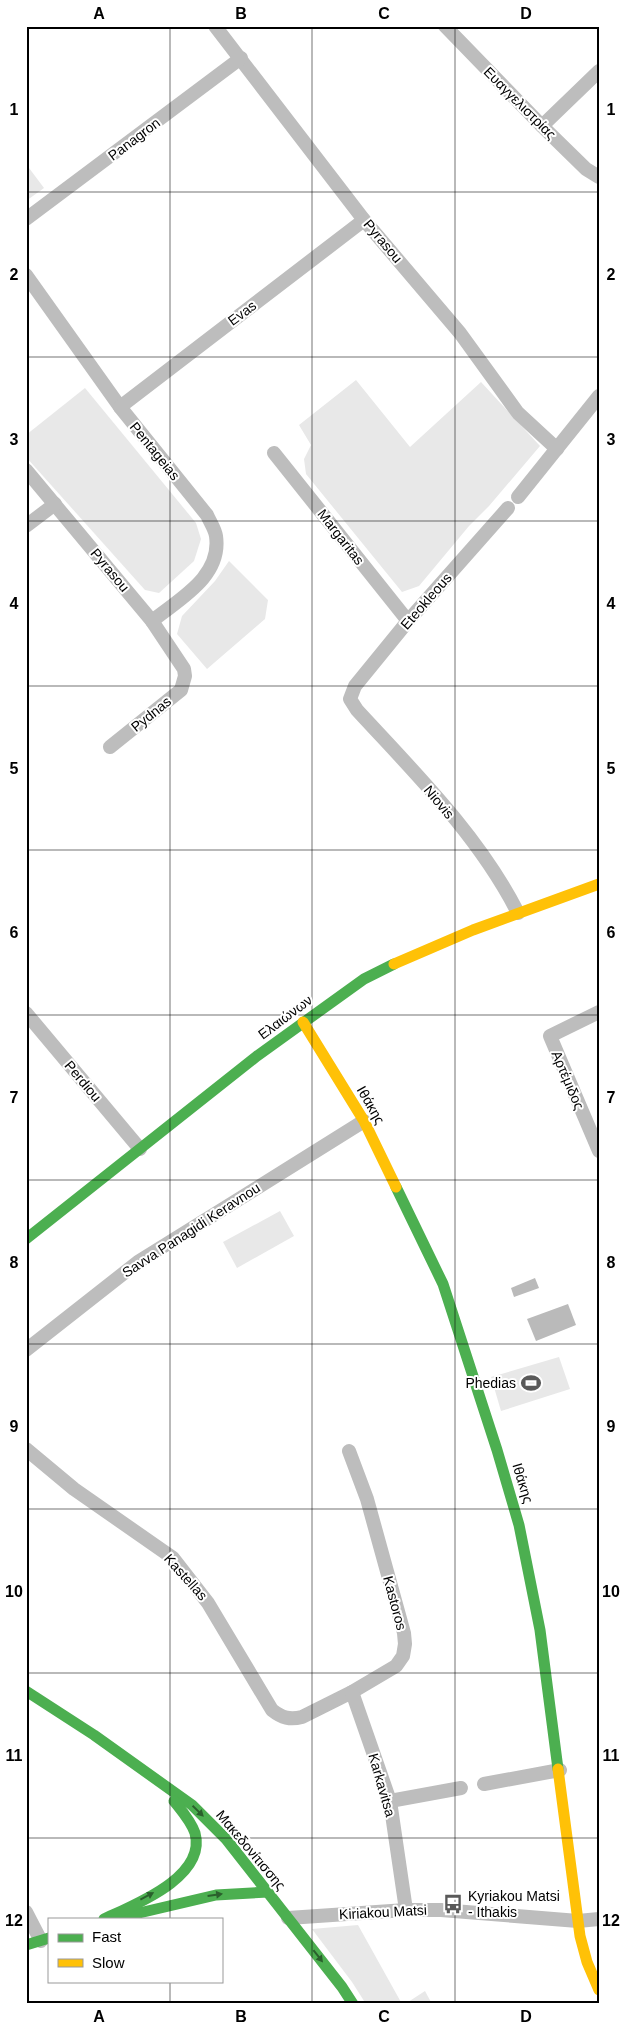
<svg xmlns="http://www.w3.org/2000/svg" width="625" height="2030" font-family="Arial,sans-serif">
  <style>
    .green { fill: #e8e8e8 }
    .water { fill: #bababa }
    .lines { fill: none; stroke-linecap: round; stroke-linejoin: round }
    .street { stroke: #bdbdbd; stroke-width: 14 }
    .fast { stroke: #4caf50; stroke-width: 11 }
    .slow { stroke: #ffc107; stroke-width: 11 }
    .oneway { fill: #2a602c }
    .grid { fill: none; stroke: #000; stroke-width: 1; stroke-opacity: 0.55 }
    .labels { text-anchor: middle; stroke-width: 4; stroke-linejoin: round; paint-order: stroke }
    .street-label { font-size: 14px; fill: #000; stroke: #fff }
    .poi-label { font-size: 14px; fill: #000; stroke: #fff; text-anchor: end }
    .neatline { fill: none; stroke: #000; stroke-width: 2 }
    .grid-label { font-size: 16px; text-anchor: middle; font-weight: bold; fill: #000 }
  </style>
  <rect width="100%" height="100%" fill="#fff"/>
  <g class="green">
    <polygon points="26,164 44,188 26,201"/>
    <polygon points="356,380 410,447 481,382 540,446 489,506 469,526 419,586 402,592 306,474 304,459 311,445 299,425"/>
    <polygon points="85,388 196,523 201,539 194,561 159,593 145,590 26,457 26,435"/>
    <polygon points="229,561 268,600 265,619 207,669 177,634 182,616 215,581"/>
    <polygon points="280,1211 294,1236 237,1268 223,1242"/>
    <polygon points="559,1357 570,1389 501,1411 491,1377"/>
    <polygon points="358,1925 402,2004 366,2004 352,1982 312,1929"/>
    <polygon points="425,1991 432,2004 405,2004"/>
  </g>
  <g class="water">
    <polygon points="535,1278 539,1288 514,1297 511,1288"/>
    <polygon points="568,1304 576,1325 536,1341 527,1319"/>
  </g>
  <g class="lines">
    <g class="street">
      <polyline points="215,26 364,220 460,333 518,413 557,449"/>
      <polyline points="445,26 542,126 586,169 599,177"/>
      <polyline points="542,126 599,71"/>
      <polyline points="26,219 241,58"/>
      <path d="M26 275 120 407 207 515C210 522 215 529 216 536 222 577 179 599 152 621"/>
      <polyline points="120,407 364,220"/>
      <polyline points="274,453 408,621"/>
      <polyline points="26,470 152,621 184,669 185,676 181,690 110,747"/>
      <polyline points="518,497 599,396"/>
      <path d="M508 508 408 621 355 686 350 699 357 710C415 773 479 836 518 913"/>
      <polyline points="26,526 55,504"/>
      <polyline points="599,1012 550,1036 599,1151"/>
      <polyline points="26,1013 140,1149"/>
      <polyline points="26,1350 138,1262 364,1121"/>
      <path d="M26 1449 74 1489 173 1558 208 1603 272 1710C282 1718 290 1720 302 1717L352 1692 396 1666 403 1656 405 1644 404 1633 367 1499 349 1451"/>
      <polyline points="352,1692 390,1801 406,1910"/>
      <polyline points="484,1784 560,1770"/>
      <polyline points="390,1801 461,1788"/>
      <polyline points="26,1912 41,1941"/>
      <polyline points="288,1918 406,1910 441,1910 578,1921 599,1919"/>
    </g>
    <g class="fast">
      <polyline points="396,1187 443,1284 497,1450 519,1525 540,1630 558,1769"/>
      <polyline points="26,1239 257,1056 364,979 394,964"/>
      <polyline points="26,1691 94,1735 192,1805 226,1839 342,1987 353,2004"/>
      <polyline points="122,1917 216,1895 268,1892"/>
      <path d="M104 1919C134 1905 207 1877 195 1833 191 1821 182 1811 174 1801"/>
      <polyline points="26,1945 49,1938"/>
    </g>
    <g class="slow">
      <polyline points="394,964 473,930 599,884"/>
      <polyline points="303,1022 364,1121 396,1187"/>
      <polyline points="558,1769 580,1936 587,1962 599,1990"/>
    </g>
  </g>
  <defs><path id="oneway-solid" d="M-6-.8H1V-3.2L6.5 0L1 3.2V.8H-6Z" transform="scale(1.25)"/></defs>
  <g class="oneway">
    <use href="#oneway-solid" transform="translate(198 1811) rotate(44)"/>
    <use href="#oneway-solid" transform="translate(215 1895) rotate(-8)"/>
    <use href="#oneway-solid" transform="translate(147 1896) rotate(-28)"/>
    <use href="#oneway-solid" transform="translate(318 1956) rotate(52)"/>
  </g>
  <path class="grid" d="M170 26V1919M312 26V2004M455 26V2004M26 192H599M26 357H599M26 521H599M26 686H599M26 850H599M26 1015H599M26 1180H599M26 1344H599M26 1509H599M26 1673H599M26 1838H599M170 1981V2004"/>
  <defs>
    <symbol id="stadium-bare" viewBox="-9 -9 18 18"><path d="M0-5a6.5 5 0 1 0 0 10a6.5 5 0 1 0 0-10ZM-3.5-1.8h7v3.6h-7Z" fill="#595959" stroke="#fff" stroke-width="2.5" paint-order="stroke"/></symbol>
    <symbol id="bus-bare" viewBox="-9 -9 18 18"><path d="M-5-6H5V4H4V6H2V4H-2V6H-4V4H-5ZM-3.5-4V0h7V-4ZM-3.5 1.2v1.5H-2V1.2ZM2 1.2v1.5H3.5V1.2Z" fill="#595959" stroke="#fff" stroke-width="2.5" paint-order="stroke"/></symbol>
  </defs>
  <g fill-rule="evenodd">
    <use href="#stadium-bare" x="517" y="1369" width="28" height="28"/>
    <use href="#bus-bare" x="439" y="1890" width="28" height="28"/>
  </g>
  <g class="labels">
    <g class="street-label">
      <text transform="translate(520 103) rotate(45)" y="5">Ευαγγελιστρίας</text>
      <text transform="translate(134 139) rotate(-37)" y="5">Panagron</text>
      <text transform="translate(383 241) rotate(50)" y="5">Pyrasou</text>
      <text transform="translate(242 313) rotate(-37)" y="5">Evas</text>
      <text transform="translate(155 451) rotate(51)" y="5">Pentageias</text>
      <text transform="translate(341 537) rotate(52)" y="5">Margaritas</text>
      <text transform="translate(110 570) rotate(50)" y="5">Pyrasou</text>
      <text transform="translate(426 601) rotate(-49)" y="5">Eteokleous</text>
      <text transform="translate(151 714) rotate(-39)" y="5">Pydnas</text>
      <text transform="translate(439 802) rotate(50)" y="5">Niovis</text>
      <text transform="translate(285 1017) rotate(-37)" y="5">Ελαιώνων</text>
      <text transform="translate(568 1080) rotate(67)" y="5">Αρτέμιδος</text>
      <text transform="translate(83 1081) rotate(50)" y="5">Perdiou</text>
      <text transform="translate(371 1105) rotate(60)" y="5">Ιθάκης</text>
      <text transform="translate(191 1230) rotate(-33)" y="5">Savva Panagidi Keravnou</text>
      <text transform="translate(523 1483) rotate(73)" y="5">Ιθάκης</text>
      <text transform="translate(186 1577) rotate(48)" y="5">Kastellas</text>
      <text transform="translate(395 1603) rotate(75)" y="5">Kastoros</text>
      <text transform="translate(382 1785) rotate(74)" y="5">Karkavitsa</text>
      <text transform="translate(251 1850) rotate(50)" y="5">Μακεδονίτισσης</text>
      <text transform="translate(383 1912) rotate(-3)" y="5">Kiriakou Matsi</text>
    </g>
    <g class="poi-label">
      <text x="516" y="1388">Phedias</text>
      <text x="468" y="1901" text-anchor="start">Kyriakou Matsi<tspan x="468" dy="16">- Ithakis</tspan></text>
    </g>
  </g>
  <rect width="625" height="2030" fill="none" stroke="#ffffff" stroke-width="55"/>
  <rect x="48" y="1918" width="175" height="65" fill="#ffffff" stroke="#999999"/>
  <rect x="58" y="1934" width="25" height="8" fill="#4caf50" stroke="#999999"/>
  <text x="92" y="1942" font-size="15" fill="#000000">Fast</text>
  <rect x="58" y="1959" width="25" height="8" fill="#ffc107" stroke="#999999"/>
  <text x="92" y="1968" font-size="15" fill="#000000">Slow</text>
  <rect x="28" y="28" width="570" height="1974" class="neatline"/>
  <g class="grid-label">
    <text x="99" y="19">A</text>
    <text x="241" y="19">B</text>
    <text x="384" y="19">C</text>
    <text x="526" y="19">D</text>
    <text x="14" y="115">1</text>
    <text x="611" y="115">1</text>
    <text x="14" y="280">2</text>
    <text x="611" y="280">2</text>
    <text x="14" y="445">3</text>
    <text x="611" y="445">3</text>
    <text x="14" y="609">4</text>
    <text x="611" y="609">4</text>
    <text x="14" y="774">5</text>
    <text x="611" y="774">5</text>
    <text x="14" y="938">6</text>
    <text x="611" y="938">6</text>
    <text x="14" y="1103">7</text>
    <text x="611" y="1103">7</text>
    <text x="14" y="1268">8</text>
    <text x="611" y="1268">8</text>
    <text x="14" y="1432">9</text>
    <text x="611" y="1432">9</text>
    <text x="14" y="1597">10</text>
    <text x="611" y="1597">10</text>
    <text x="14" y="1761">11</text>
    <text x="611" y="1761">11</text>
    <text x="14" y="1926">12</text>
    <text x="611" y="1926">12</text>
    <text x="99" y="2022">A</text>
    <text x="241" y="2022">B</text>
    <text x="384" y="2022">C</text>
    <text x="526" y="2022">D</text>
  </g>
</svg>
